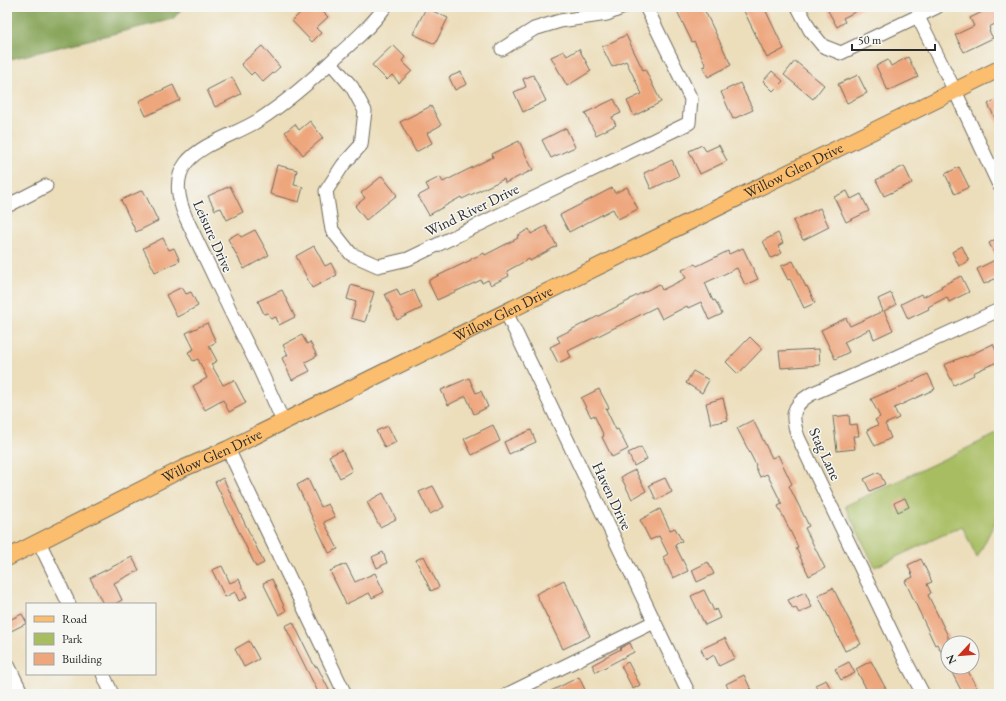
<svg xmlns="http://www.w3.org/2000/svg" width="1006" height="701" font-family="'EB Garamond',serif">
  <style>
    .green { fill: #a8bd62; stroke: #6a7446 }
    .forest { fill: #86a458; stroke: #586842 }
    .building { fill: #eea67d }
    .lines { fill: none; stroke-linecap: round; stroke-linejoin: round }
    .minor-casing { stroke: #6f6a5d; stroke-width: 15 }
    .major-casing { stroke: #6f6a5d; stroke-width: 18 }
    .minor { stroke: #fff; stroke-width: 13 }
    .major { stroke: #fbbd6e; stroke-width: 16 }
    .labels { text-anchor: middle; stroke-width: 3; stroke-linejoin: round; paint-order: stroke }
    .street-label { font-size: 15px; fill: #2b2b2b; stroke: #f6f6f2 }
  </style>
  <rect width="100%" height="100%" fill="#f6f6f2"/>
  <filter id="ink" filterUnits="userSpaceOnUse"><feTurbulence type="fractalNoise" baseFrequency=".025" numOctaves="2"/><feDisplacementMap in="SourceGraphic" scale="8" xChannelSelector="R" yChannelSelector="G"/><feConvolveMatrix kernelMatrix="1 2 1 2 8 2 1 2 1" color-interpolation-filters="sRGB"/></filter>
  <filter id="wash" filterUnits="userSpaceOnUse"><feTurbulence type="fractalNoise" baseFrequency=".012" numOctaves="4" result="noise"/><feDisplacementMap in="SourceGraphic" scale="16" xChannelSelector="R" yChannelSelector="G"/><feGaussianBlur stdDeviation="0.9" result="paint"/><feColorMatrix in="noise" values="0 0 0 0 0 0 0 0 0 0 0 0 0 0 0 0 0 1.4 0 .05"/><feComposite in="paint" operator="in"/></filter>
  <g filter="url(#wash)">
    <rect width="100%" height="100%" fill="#ecdebb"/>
    <polygon class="green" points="999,433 999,514 977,558 962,526 875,567 845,506"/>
    <polygon class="forest" points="7,7 183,7 173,19 7,60"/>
    <g id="blocks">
      <g class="building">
        <polygon points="306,7 318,7 328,17 316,28 321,33 312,42 292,21"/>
        <polygon points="685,7 703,7 731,65 708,77 703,67 706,66 694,41 692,42 677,11"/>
        <polygon points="742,7 764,7 784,49 767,58"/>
        <polygon points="826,7 865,7 843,18 845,22 837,27"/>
        <polygon points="992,7 999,7 999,22 989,27 990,30 989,31 993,38 964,52 955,35 974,26 970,18"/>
        <polygon points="426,8 448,18 435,44 413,34"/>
        <polygon points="626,35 643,70 645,69 661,102 634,116 627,101 642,94 626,61 612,67 602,47"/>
        <polygon points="393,45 405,57 402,61 412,71 399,83 392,75 387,80 372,65"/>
        <polygon points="262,46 280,67 263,82 254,72 251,75 241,64"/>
        <polygon points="579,49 591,71 567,86 551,57 564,51 567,56"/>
        <polygon points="908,57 918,77 888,91 876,66 888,60 891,66"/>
        <polygon points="795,61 824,85 813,99 784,75"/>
        <polygon points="772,71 783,81 773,91 763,81"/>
        <polygon points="461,72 467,84 455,90 449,77"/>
        <polygon points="533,75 546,101 523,112 514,92 526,87 523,79"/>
        <polygon points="858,75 867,93 847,103 838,84"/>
        <polygon points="232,77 241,94 215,107 207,90"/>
        <polygon points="740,83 753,110 733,119 721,92"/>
        <polygon points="173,85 180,100 146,116 139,101"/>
        <polygon points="999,98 999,126 988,104"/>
        <polygon points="614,99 621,113 612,117 616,125 596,135 585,113"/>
        <polygon points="431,106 441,125 427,133 432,143 416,152 400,122"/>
        <polygon points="310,121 323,138 303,155 285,132 295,124 299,130"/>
        <polygon points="566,128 575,147 551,158 542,140"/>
        <polygon points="519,141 533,170 505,183 504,179 462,199 461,197 429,215 418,196 429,190 426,184 440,177 443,182 493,157 492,154"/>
        <polygon points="702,145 706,151 719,145 727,161 700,174 689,151"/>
        <polygon points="672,160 679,176 651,189 644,173"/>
        <polygon points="277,165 297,170 294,185 303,187 299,202 270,194"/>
        <polygon points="904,166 912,183 884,196 876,180"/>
        <polygon points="959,167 969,187 955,194 945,174"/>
        <polygon points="382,176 397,195 366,220 355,206 365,198 361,193"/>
        <polygon points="230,186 243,212 227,220 221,208 215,210 208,196"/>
        <polygon points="627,187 638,209 618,219 613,209 569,232 560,215 612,188 615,193"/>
        <polygon points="143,190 158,221 136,232 121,200"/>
        <polygon points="847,191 851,199 861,194 869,211 846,222 834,197"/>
        <polygon points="820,208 829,227 803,240 793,221"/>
        <polygon points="546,226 557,246 530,261 529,259 507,271 509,276 491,285 488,280 482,283 481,280 437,300 429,283 429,280 471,260 471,259 484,253 485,255 518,238 517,236 529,229 531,234"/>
        <polygon points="255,230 269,255 244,269 228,239 238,233 241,237"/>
        <polygon points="778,233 783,243 778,246 782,253 771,258 763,241"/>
        <polygon points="999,237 999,277 984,284 977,269 997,259 989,243"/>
        <polygon points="163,238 169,250 174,248 180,261 155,272 143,248"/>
        <polygon points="314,246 325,266 331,263 337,275 312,288 296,256"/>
        <polygon points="962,246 969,261 959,266 952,252"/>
        <polygon points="743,248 758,279 745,285 737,268 705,283 713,301 715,300 722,314 709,320 701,302 688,308 687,306 662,319 656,307 568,351 571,357 558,363 550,347 560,342 557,337 630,300 630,299 659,284 662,290 686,278 682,270 695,264 697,266 728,251 729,254"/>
        <polygon points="793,261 806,287 807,286 815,303 804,308 790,279 788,280 781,266"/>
        <polygon points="961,276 969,292 949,302 947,297 928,307 929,309 908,319 901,304 921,294 923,297 942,287 941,286"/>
        <polygon points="351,285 374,292 365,322 351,318 356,302 347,299"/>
        <polygon points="182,287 186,294 191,292 198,306 177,317 166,295"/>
        <polygon points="397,289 400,296 414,290 422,308 397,320 385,294"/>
        <polygon points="282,290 295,317 279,325 276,317 271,319 268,313 264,314 258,301"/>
        <polygon points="891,293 896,305 884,311 893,330 874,339 870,329 844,342 849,352 835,359 821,330 846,318 850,326 883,311 878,299"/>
        <polygon points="207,323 216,342 209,346 217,361 211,364 223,385 234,380 246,403 229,412 223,400 205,410 193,386 207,378 198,359 193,361 188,352 194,349 186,333"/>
        <polygon points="302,335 307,344 310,342 317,356 305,362 310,371 292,380 282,358 288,355 283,345"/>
        <polygon points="750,337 762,349 738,374 726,362"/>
        <polygon points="993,344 999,357 999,361 973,373 974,375 954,385 944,365 965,356 966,357"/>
        <polygon points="819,349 820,365 781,368 779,351"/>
        <polygon points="693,371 709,380 702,393 686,383"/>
        <polygon points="928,374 935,389 894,408 899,418 885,424 891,438 875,446 867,430 878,425 875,420 880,417 871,399 887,392 887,393"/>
        <polygon points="469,378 476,393 481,391 488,407 474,414 466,396 448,405 441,390"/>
        <polygon points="599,389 609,408 606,409 616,430 618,429 628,449 612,457 602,437 604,436 594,415 591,417 581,398"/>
        <polygon points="723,398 728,420 711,424 706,403"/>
        <polygon points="849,415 850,425 857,424 859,436 853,436 855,449 837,451 833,417"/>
        <polygon points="753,420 772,458 778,455 792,484 789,486 809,526 805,528 825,568 809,576 796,548 798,547 778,506 782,504 767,474 760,477 755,466 756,465 737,428"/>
        <polygon points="493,425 500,441 472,455 464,439"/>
        <polygon points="388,426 396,442 385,448 376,431"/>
        <polygon points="531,430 536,442 509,454 504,442"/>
        <polygon points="641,447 647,459 634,466 628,453"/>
        <polygon points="342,450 352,471 340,478 329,456"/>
        <polygon points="635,470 646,491 632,499 621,477"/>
        <polygon points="879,472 885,484 870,491 864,479"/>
        <polygon points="223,478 264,563 256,567 215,482"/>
        <polygon points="665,478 672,492 656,500 649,485"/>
        <polygon points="308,479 321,507 328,504 335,517 324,522 338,549 329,553 297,485"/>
        <polygon points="433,486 444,507 430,514 419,492"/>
        <polygon points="383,493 396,519 380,527 367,502"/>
        <polygon points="905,498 909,507 898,512 894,503"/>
        <polygon points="660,509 670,530 675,528 682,541 675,545 688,571 673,578 663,557 668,554 659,536 650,540 640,520"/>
        <polygon points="383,552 387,563 377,568 372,557"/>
        <polygon points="424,556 439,587 431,591 416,560"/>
        <polygon points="132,557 139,570 114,583 122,600 115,604 103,604 90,578"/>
        <polygon points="921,559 932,582 927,584 931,593 928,595 948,636 948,664 937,644 935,645 905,581 913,577 908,565"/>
        <polygon points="708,562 714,574 697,582 692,570"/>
        <polygon points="346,564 355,582 375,573 384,592 372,598 369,593 346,604 330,571"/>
        <polygon points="222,566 230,583 239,579 247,597 239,601 235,592 225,597 212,570"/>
        <polygon points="272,579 286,611 279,615 263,583"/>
        <polygon points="564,580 590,636 563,649 536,594"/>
        <polygon points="833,588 861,644 845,651 818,595"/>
        <polygon points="704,590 714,611 716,609 720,618 705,625 691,596"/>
        <polygon points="805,592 812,607 799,613 796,608 793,609 788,600"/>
        <polygon points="22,614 27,623 7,633 7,621"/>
        <polygon points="293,622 315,667 317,666 331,694 319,694 285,626"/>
        <polygon points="725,638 735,658 719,666 714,655 706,660 701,649"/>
        <polygon points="249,641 259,659 244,667 235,649"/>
        <polygon points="630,643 634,652 596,672 592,665 605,658 605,657 621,649 620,648"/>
        <polygon points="871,661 886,689 876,694 869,694 856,669"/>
        <polygon points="628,662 640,685 633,689 621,666"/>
        <polygon points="849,662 855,673 841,680 835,669"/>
        <polygon points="949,667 966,667 980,694 963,694"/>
        <polygon points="744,675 753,694 731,694 726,684"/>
        <polygon points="579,677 587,694 545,694"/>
        <polygon points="826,680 832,691 826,694 820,694 815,685"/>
      </g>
    </g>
  </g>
  <g filter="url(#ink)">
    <use href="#blocks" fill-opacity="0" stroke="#6f6a5d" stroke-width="1"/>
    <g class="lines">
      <defs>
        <g id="minor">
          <polyline points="798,7 810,30 823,46 841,53 937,7"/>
          <polyline points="918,17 955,91 999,185"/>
          <polyline points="502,49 534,29 560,21 607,14 624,7"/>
          <polyline points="331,63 352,87 365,111 361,145 343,165 326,191 332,230 351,254 378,266 408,259 689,123 691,99 646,7"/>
          <polyline points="7,206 46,186"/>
          <polyline points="506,312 689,694"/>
          <path d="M283 421 260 370 231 312 186 218C179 201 173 180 186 163 202 143 237 134 259 120 287 102 312 80 336 57 354 41 371 26 385 7"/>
          <polyline points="228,449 345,694"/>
          <polyline points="39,542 69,604"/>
          <polyline points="7,663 22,694"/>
          <polyline points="103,674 112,694"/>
          <polyline points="508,694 654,622"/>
          <path d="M923 694 905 660 798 437C791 416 791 406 811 394L883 363 999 310"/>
        </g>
        <g id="major">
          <path id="s1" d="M7 558 182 469 228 449 999 69"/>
        </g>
      </defs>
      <use href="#minor" class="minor-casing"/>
      <use href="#major" class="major-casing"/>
      <use href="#minor" class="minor"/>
      <use href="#major" class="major"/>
    </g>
  </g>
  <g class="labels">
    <g class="street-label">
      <text dy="5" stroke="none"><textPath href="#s1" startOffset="877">Willow Glen Drive</textPath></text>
      <text transform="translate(472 210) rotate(-26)" y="5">Wind River Drive</text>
      <text transform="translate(213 236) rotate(66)" y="5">Leisure Drive</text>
      <text dy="5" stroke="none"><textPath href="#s1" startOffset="553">Willow Glen Drive</textPath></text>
      <text transform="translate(825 454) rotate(65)" y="5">Stag Lane</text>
      <text dy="5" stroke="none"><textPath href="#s1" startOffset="229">Willow Glen Drive</textPath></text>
      <text transform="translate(612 496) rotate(65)" y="5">Haven Drive</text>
    </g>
  </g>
  <rect width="1006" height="701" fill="none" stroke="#f6f6f2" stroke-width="24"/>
  <rect x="26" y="603" width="130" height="72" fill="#f6f6f2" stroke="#a5a5a2"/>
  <rect x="34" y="616" width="20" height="6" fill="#fbbd6e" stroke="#a5a5a2"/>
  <text x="62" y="623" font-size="12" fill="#2b2b2b">Road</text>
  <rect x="34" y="633" width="20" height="12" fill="#a8bd62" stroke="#a5a5a2"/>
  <text x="62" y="643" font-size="12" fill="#2b2b2b">Park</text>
  <rect x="34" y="653" width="20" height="12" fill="#eea67d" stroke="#a5a5a2"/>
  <text x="62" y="663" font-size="12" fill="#2b2b2b">Building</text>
  <g transform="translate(960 655) rotate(244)"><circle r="19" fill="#f6f6f2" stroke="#a5a5a2"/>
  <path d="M0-3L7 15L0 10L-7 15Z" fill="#c8321e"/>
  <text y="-6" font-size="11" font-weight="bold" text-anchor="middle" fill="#2b2b2b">N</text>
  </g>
  <path d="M852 44v6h83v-6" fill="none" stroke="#2b2b2b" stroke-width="2"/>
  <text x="858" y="44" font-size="12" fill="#2b2b2b" stroke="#f6f6f2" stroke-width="3" paint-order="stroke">50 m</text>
</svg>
